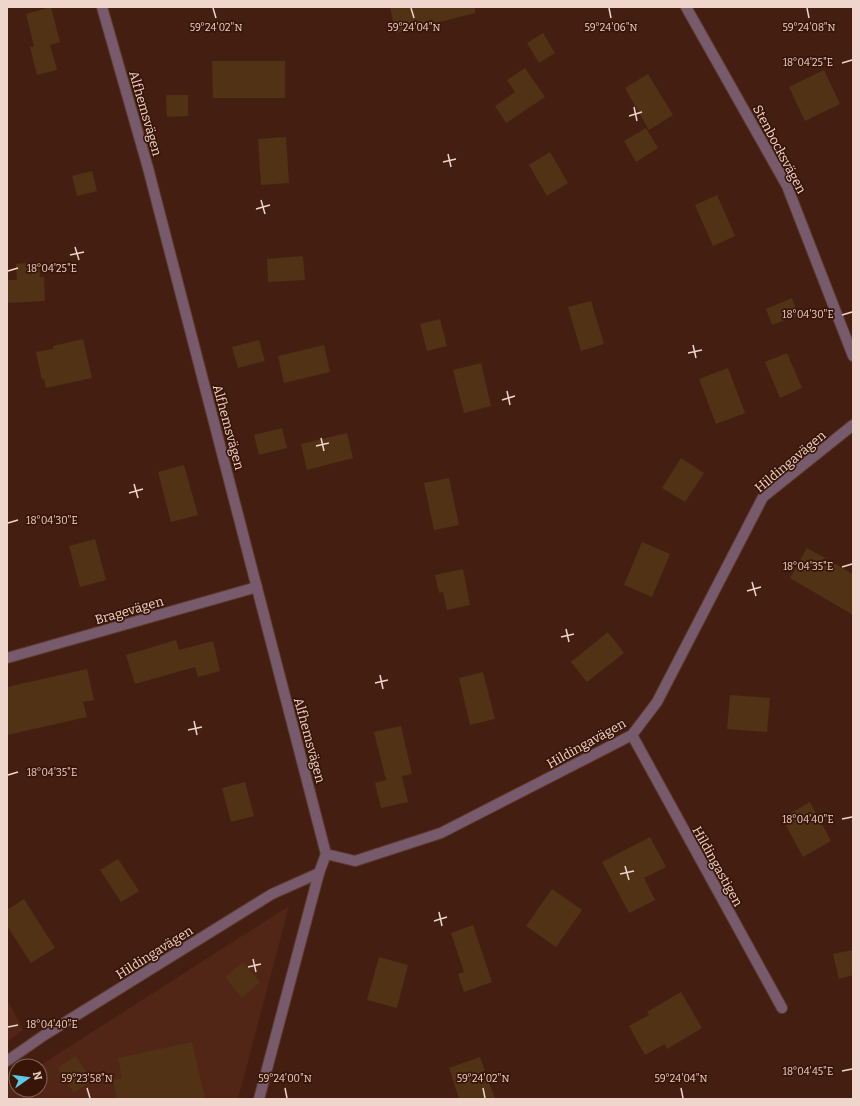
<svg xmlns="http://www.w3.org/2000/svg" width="860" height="1106" font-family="Bitter,serif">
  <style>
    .built { fill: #512616 }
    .building { fill: #513215 }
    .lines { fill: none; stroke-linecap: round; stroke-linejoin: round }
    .street-casing { stroke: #5f3c2f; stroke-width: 12 }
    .street { stroke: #785a6d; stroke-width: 10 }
    .ticks { fill: none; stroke: #efd5cc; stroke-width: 1.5 }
    .labels { text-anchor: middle; stroke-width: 3.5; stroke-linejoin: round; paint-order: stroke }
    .street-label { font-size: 13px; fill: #efd5cc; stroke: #391507 }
    .ticks-label { font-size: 10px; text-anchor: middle; fill: #efd5cc; stroke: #391507; stroke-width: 3.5; stroke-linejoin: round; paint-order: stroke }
  </style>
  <rect width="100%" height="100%" fill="#441f11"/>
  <g class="built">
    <polygon points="289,906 238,1099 7,1099 7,1087 16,1081 16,1090 40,1090 39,1066"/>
    <polygon points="7,999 23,1030 7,1042"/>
  </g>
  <g class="building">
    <polygon points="51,7 60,42 50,45 57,70 37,75 30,47 34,46 26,14"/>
    <polygon points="390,7 475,7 475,13 396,33"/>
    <polygon points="543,33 555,53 539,63 527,43"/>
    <polygon points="212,61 285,61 285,98 213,98"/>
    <polygon points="525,68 545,97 506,123 495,106 515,92 507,80"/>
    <polygon points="824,70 840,104 805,121 789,87"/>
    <polygon points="648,74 673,115 649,130 625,88"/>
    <polygon points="166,95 188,95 188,116 167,117"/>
    <polygon points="646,128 658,148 636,162 624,141"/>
    <polygon points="286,137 289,183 261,185 258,139"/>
    <polygon points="550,152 568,183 547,196 529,165"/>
    <polygon points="92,171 97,191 77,196 72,176"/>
    <polygon points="717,195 735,236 713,246 695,205"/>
    <polygon points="303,256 305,280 268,282 267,259"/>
    <polygon points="39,262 40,277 44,277 45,301 7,303 7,280 17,280 16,264"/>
    <polygon points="792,298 798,315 772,325 766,309"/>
    <polygon points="591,301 604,344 581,351 568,307"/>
    <polygon points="440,319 447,346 427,351 420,324"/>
    <polygon points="83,339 92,378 46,388 44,379 42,380 36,352 53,349 53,346"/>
    <polygon points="259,340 265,361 238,368 232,347"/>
    <polygon points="324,345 330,372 284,383 278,356"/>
    <polygon points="787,353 802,388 780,398 765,362"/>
    <polygon points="481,363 491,406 464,413 453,370"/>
    <polygon points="728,368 745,413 716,424 699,379"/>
    <polygon points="282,428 287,448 259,455 254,435"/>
    <polygon points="347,433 353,458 307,470 301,444"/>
    <polygon points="681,458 704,473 685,502 662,488"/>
    <polygon points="184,465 198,515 171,522 158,472"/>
    <polygon points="449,478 459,525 434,530 424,483"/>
    <polygon points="95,539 106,580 80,587 69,546"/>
    <polygon points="642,542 670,554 652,597 624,585"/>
    <polygon points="807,548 853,574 853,615 790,578"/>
    <polygon points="463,569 470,605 447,610 443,592 439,593 435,575"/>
    <polygon points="608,632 624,653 587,682 571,662"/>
    <polygon points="176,640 179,650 213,641 220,671 198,677 195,667 135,684 126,655"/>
    <polygon points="87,669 94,700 83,702 87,717 7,735 7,687"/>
    <polygon points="483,672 495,719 470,725 459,678"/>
    <polygon points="730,695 770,698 767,732 727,729"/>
    <polygon points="401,726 412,774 402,776 408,802 381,808 375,783 386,780 374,732"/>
    <polygon points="245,782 254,816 231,822 222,788"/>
    <polygon points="810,802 831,841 803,857 782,818"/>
    <polygon points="650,837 666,867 644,878 655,900 629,913 602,862"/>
    <polygon points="118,859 139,891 121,902 100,870"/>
    <polygon points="552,889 582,910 556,947 526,926"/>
    <polygon points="24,899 55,948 31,963 7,926 7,910"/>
    <polygon points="473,925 492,982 464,992 458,974 464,972 451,933"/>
    <polygon points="853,950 853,975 839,979 833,954"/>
    <polygon points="379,957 408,965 397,1008 367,1000"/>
    <polygon points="243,962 260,982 242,998 225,977"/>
    <polygon points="681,992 702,1028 667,1049 665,1044 645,1055 629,1026 649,1015 647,1012"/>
    <polygon points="192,1042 205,1099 117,1099 113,1080 122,1078 118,1058"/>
    <polygon points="76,1056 92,1081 74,1093 58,1068"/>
    <polygon points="480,1057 495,1099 459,1099 449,1068"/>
  </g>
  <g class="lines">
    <defs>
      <g id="street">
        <polyline points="102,7 148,168 326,854"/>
        <polyline points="686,7 787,186 853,356"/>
        <polyline points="7,658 257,587"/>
        <polyline points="632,735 782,1008"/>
        <polyline points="7,1061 43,1036 272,894 319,873"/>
        <polyline points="259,1099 319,873 326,854 355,861 441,833 632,735 657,702 763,497 853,425"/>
      </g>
    </defs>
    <use href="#street" class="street-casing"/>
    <use href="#street" class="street"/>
  </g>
  <path class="ticks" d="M213 8 216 18M411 8 414 18M609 8 611 18M807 8 809 18M842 63 852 60M634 107 637 121M629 116 642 112M448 154 451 167M443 162 456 159M261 200 265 214M256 209 270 205M75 247 79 260M70 255 84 252M8 271 18 268M842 315 852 312M693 345 696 358M688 353 702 350M507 391 510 405M502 400 515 396M321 438 324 451M316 446 329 443M134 484 138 498M129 493 143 489M8 523 18 520M842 567 852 564M752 582 756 596M747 591 761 587M566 629 569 642M561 637 574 634M380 675 383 689M375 683 388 680M194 721 197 735M188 730 202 727M8 775 18 772M842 819 852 817M625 866 629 880M620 874 634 871M439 912 442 926M434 921 447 917M253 959 256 972M248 967 261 964M8 1027 18 1025M842 1071 852 1069M87 1088 90 1098M285 1088 287 1098M483 1088 485 1098M681 1088 683 1098"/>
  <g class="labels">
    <g class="street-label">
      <text transform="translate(146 113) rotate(74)" y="5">Alfhemsvägen</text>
      <text transform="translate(780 149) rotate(62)" y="5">Stenbocksvägen</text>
      <text transform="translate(229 427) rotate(75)" y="5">Alfhemsvägen</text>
      <text transform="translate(790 461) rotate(-40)" y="5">Hildingavägen</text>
      <text transform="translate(129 610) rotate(-16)" y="5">Bragevägen</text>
      <text transform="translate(310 740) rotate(75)" y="5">Alfhemsvägen</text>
      <text transform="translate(586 743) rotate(-29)" y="5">Hildingavägen</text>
      <text transform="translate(718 866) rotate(61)" y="5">Hildingastigen</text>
      <text transform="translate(154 952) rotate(-32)" y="5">Hildingavägen</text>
    </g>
  </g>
  <g class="ticks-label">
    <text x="216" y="31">59°24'02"N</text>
    <text x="414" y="31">59°24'04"N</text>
    <text x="611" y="31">59°24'06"N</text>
    <text x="809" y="31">59°24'08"N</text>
    <text x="808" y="66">18°04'25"E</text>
    <text x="52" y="272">18°04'25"E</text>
    <text x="808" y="318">18°04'30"E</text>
    <text x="52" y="524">18°04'30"E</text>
    <text x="808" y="570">18°04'35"E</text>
    <text x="52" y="776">18°04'35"E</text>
    <text x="808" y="823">18°04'40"E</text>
    <text x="52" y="1028">18°04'40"E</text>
    <text x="808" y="1075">18°04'45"E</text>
    <text x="87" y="1082">59°23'58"N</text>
    <text x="285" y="1082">59°24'00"N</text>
    <text x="483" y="1082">59°24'02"N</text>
    <text x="681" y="1082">59°24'04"N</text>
  </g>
  <rect width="860" height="1106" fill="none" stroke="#efd5cc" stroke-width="16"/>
  <g transform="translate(28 1078) rotate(76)"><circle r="19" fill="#391507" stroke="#826256"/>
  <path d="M0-3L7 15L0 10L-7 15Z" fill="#5cc7e8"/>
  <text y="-6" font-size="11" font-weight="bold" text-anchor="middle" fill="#efd5cc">N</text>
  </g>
</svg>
